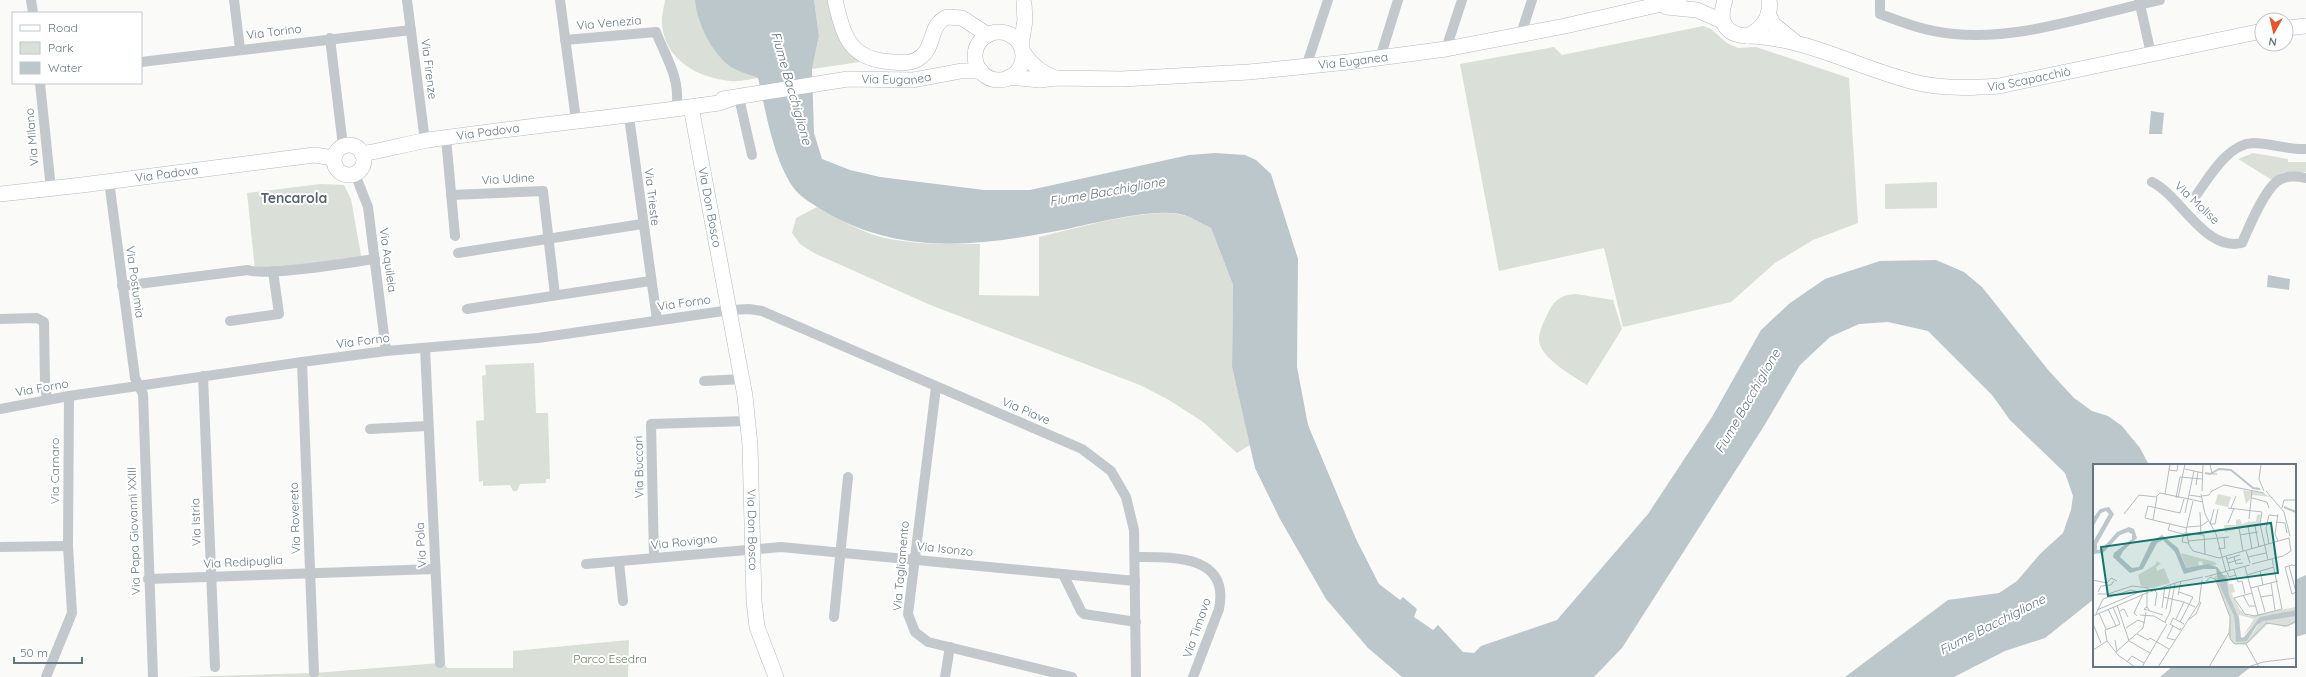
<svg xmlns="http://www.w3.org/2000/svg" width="2306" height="677" font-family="Quicksand,sans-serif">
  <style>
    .green { fill: #dadfd7 }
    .water { fill: #bbc7cb }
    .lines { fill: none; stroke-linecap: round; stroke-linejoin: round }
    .secondary-casing { stroke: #b3babf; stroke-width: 16 }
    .street { stroke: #c3c8cc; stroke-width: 10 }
    .secondary { stroke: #fff; stroke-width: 15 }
    .labels { text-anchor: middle; stroke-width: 4; stroke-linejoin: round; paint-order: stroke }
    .street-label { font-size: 12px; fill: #657683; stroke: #fff }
    .park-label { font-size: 12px; fill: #687a64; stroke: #fff }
    .water-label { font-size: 13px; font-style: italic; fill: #60757c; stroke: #fff }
    .quarter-label { font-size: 14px; font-weight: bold; fill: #57646e; stroke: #fff }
    .inset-river { fill: none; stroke: #bbc7cb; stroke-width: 2 }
    .inset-road { fill: none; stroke: #b5bdc2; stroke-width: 1 }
    .view { fill: #0f766e; fill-opacity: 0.15; stroke: #0f766e; stroke-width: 2 }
    .inset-edge { fill: none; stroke: #657683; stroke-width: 2 }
  </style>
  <rect width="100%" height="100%" fill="#fafaf8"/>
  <g class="green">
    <path d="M665 0H695L728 65 758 78C750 79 740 82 731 81 699 78 665 61 662 24 661 17 664 8 665 0Z"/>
    <polygon points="814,0 831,0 846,48 860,62 812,69 819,36"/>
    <polygon points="1703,26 1711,29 1727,43 1738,48 1756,47 1849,78 1858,223 1813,240 1775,263 1731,302 1623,327 1604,248 1499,271 1460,64 1554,47 1562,55"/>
    <polygon points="2253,153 2288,159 2288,162 2306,162 2306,172 2283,172 2272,180 2238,159"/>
    <polygon points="1937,182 1937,208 1885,209 1885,184"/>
    <polygon points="321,184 344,185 351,199 362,261 255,270 247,193"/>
    <path d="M817 207C838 218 858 231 881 237 914 245 947 244 980 244L979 295 1039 296V237C1073 229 1152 206 1183 215 1193 218 1202 224 1211 228L1233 285 1232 367 1250 445 1237 453 1203 422 1169 400 1140 385 928 304 814 253 800 244 792 233 796 218Z"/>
    <path d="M1576 294 1613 300 1622 329 1587 385C1573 376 1540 358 1539 340 1539 330 1544 322 1548 313 1554 300 1561 295 1576 294Z"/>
    <polygon points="534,363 536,413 548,413 550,479 546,479 546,483 520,484 517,491 513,491 510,485 483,486 483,481 479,482 476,421 484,420 482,376 486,375 485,365"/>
    <polygon points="629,640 628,677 183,677 314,673 440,663 444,663 447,668 513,668 513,651"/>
  </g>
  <g class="water">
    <path d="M695 0H814L819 36 812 69 814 133 822 159 850 170 880 177 984 190H1030L1189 155 1215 153 1245 155 1256 160 1271 174 1298 259 1297 367 1308 425 1356 539 1379 584 1400 600 1403 597 1417 609 1414 617 1433 630 1438 625 1463 652 1474 653 1481 646 1557 620 1648 514 1712 417 1761 330 1790 303 1825 279 1880 261 1936 260 1964 272 1982 287 2049 371 2074 398 2092 411 2108 416 2122 426 2140 448 2149 465H2094V599L2045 638 2005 651 1954 677H1845L1948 600 1999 593 2017 581 2040 554 2063 533 2071 510 2073 496 2065 473 2010 420 1992 395 1928 331 1888 322 1859 324 1830 337 1800 365 1764 426 1622 648 1594 677H1402L1368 648 1326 599 1280 519 1255 468 1232 367 1233 285 1211 228C1202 224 1193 218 1184 215 1157 207 1096 223 1067 229 984 245 907 257 829 214 818 207 800 198 793 187 773 158 766 112 758 78 749 74 735 71 727 64 710 49 697 22 695 0Z"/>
    <polygon points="2151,111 2164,113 2162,134 2149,134"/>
    <polygon points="2268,275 2290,279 2289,290 2267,287"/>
    <polygon points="2306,575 2306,634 2295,637 2295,580"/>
    <polygon points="2173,666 2252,666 2238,677 2160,677"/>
  </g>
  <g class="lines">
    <defs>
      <g id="secondary">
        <path d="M835 0C844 38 850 60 893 62 903 63 913 64 922 56 935 45 929 25 947 17L962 18 988 35"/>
        <path d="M1725 0C1718 20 1724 35 1747 36 1761 30 1772 17 1769 0"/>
        <polyline points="1666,7 1697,10 1722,21"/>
        <polyline points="1768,13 1773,24 1794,41"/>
        <polyline points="2286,28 2306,26"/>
        <circle cx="999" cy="56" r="24"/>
        <path id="s1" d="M1747 36C1805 37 1858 68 1914 82 1942 89 1971 88 1999 86L2262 31"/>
        <polyline points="1021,46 1025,20 1024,4"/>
        <path d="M1023 52C1032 65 1040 72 1055 78"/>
        <path id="s2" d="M1009 77 1040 80 1056 78 1121 79 1249 72 1348 62 1446 49 1565 26 1679 0"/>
        <path id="s3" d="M723 99 848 79 913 80 961 71H981"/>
        <path id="s4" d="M691 107 745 396 750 445 754 601 757 627 776 677"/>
        <circle cx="349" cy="160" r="15"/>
        <path id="s5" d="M362 154C384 150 406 144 428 140 525 126 622 117 719 103L731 99"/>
        <path id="s6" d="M0 194 82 185 314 155 334 158"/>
      </g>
    </defs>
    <use href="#secondary" class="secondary-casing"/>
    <g class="street">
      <polyline points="31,0 33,13"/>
      <polyline points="234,0 240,49"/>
      <polyline points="407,0 425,141"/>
      <polyline points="560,0 576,120"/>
      <path d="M1880 0V14C1904 23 1928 32 1954 34 2021 41 2095 13 2160 0"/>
      <polyline points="2139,0 2151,54"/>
      <polyline points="1521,34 1532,0"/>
      <polyline points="330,38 342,138 346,146"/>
      <path d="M565 40 656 32C666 58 679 75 677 104"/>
      <polyline points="1446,49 1462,0"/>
      <polyline points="1380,58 1398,0"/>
      <polyline points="141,62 411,30"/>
      <polyline points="1306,67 1328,0"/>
      <polyline points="40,83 51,189"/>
      <polyline points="739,98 752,155"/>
      <polyline points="629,117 657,320"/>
      <polyline points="446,138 455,236"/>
      <polyline points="355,174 368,207 386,351"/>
      <polyline points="109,181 135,378 143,394 153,677"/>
      <path d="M2152 182C2181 196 2205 252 2242 243 2249 227 2266 185 2281 179 2289 175 2297 176 2306 178"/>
      <path d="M2197 194C2210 176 2228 144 2253 143 2271 143 2288 150 2306 149"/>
      <polyline points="451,195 543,191 555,295"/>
      <polyline points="458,253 642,224"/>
      <path d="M122 286 248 270C264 277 352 262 375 259"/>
      <polyline points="467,309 650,281"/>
      <polyline points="0,319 37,318 44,322 45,384 47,400"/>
      <polyline points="230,321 279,314 273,271"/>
      <polyline points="425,348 440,663"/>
      <polyline points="302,362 314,673"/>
      <polyline points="203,376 215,667"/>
      <polyline points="704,381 743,379"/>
      <polyline points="936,387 908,614 915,632 928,642 1072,677"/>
      <polyline points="0,409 69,396 302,362 386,351 538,338 730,310 749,309 762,311 1082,449 1111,471 1126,497 1134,530 1136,677"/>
      <polyline points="370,429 428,426"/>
      <polyline points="0,547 68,546"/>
      <path d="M1135 557C1172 557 1230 554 1219 609L1193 677"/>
      <polyline points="654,558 651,424 747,421"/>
      <polyline points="619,562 623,601"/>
      <polyline points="586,564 781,547 1135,581"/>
      <polyline points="1063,574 1081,611 1084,614 1136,622"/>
      <polyline points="148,579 435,569"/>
      <polyline points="834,617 848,477"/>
      <polyline points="46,677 72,613 68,546 69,396"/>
      <polyline points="945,677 950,647"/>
    </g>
    <use href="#secondary" class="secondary"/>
  </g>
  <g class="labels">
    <g class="street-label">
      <text transform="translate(609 23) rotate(-5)" y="4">Via Venezia</text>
      <text transform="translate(274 32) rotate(-7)" y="4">Via Torino</text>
      <text dy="4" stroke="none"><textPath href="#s2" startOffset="345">Via Euganea</textPath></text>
      <text transform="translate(429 69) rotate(83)" y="4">Via Firenze</text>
      <text dy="4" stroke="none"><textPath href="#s3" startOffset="175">Via Euganea</textPath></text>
      <text dy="4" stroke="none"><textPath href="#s1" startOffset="290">Via Scapacchiò</textPath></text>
      <text dy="4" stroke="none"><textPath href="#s5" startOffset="128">Via Padova</textPath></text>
      <text transform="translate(32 137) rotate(-95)" y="4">Via Milano</text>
      <text dy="4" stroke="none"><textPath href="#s6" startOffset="168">Via Padova</textPath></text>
      <text transform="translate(508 179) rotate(-3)" y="4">Via Udine</text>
      <text transform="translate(652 197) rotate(83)" y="4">Via Trieste</text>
      <text transform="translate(2197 203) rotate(43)" y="4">Via Molise</text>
      <text dy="4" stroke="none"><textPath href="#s4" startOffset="102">Via Don Bosco</textPath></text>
      <text transform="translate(388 260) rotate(82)" y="4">Via Aquileia</text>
      <text transform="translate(135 282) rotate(82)" y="4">Via Postumia</text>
      <text transform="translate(684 303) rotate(-8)" y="4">Via Forno</text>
      <text transform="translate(363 341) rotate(-7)" y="4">Via Forno</text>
      <text transform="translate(42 388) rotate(-10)" y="4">Via Forno</text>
      <text transform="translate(1026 411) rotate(23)" y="4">Via Piave</text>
      <text transform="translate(639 467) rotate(-91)" y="4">Via Buccari</text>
      <text transform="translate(55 471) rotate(-90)" y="4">Via Carnaro</text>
      <text transform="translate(295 518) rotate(-92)" y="4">Via Rovereto</text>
      <text transform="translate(196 522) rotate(-92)" y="4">Via Istria</text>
      <text dy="4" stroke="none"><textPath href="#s4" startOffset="428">Via Don Bosco</textPath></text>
      <text transform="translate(134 531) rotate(-92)" y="4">Via Papa Giovanni XXIII</text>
      <text transform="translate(684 542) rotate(-6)" y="4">Via Rovigno</text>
      <text transform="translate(421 545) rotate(-93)" y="4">Via Pola</text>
      <text transform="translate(945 549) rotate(6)" y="4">Via Isonzo</text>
      <text transform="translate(243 562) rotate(-3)" y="4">Via Redipuglia</text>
      <text transform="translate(901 566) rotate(-85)" y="4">Via Tagliamento</text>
      <text transform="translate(1197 628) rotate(-71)" y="4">Via Timavo</text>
    </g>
    <g class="park-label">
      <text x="610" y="663">Parco Esedra</text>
    </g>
    <g class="water-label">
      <text transform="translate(792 88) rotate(74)" y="5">Fiume Bacchiglione</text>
      <text transform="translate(1107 191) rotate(-10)" y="5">Fiume Bacchiglione</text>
      <text transform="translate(1747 401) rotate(-60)" y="5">Fiume Bacchiglione</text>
      <text transform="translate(1992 624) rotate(-27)" y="5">Fiume Bacchiglione</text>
    </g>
    <g class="quarter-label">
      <text x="294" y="203">Tencarola</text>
    </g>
  </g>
  <g transform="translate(2093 464)">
    <rect width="203" height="203" fill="#fafaf8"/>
    <path d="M150 26 170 29 178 33 160 31 153 40ZM125 30 138 33 135 43 122 40ZM168 50 166 60 132 68 131 61H143V56L147 55 149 60 155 58 156 56V58L163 57 164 51ZM88 89 122 98 124 101H110L109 97 105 98 106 102 93 104ZM64 97 68 100 63 103 64 107 71 104 77 119 59 124 48 122 45 111 62 101ZM128 111H134L136 120H140L142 128 138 129 147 146 156 152 203 143V146L167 154 148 174 145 151 136 131 134 116ZM146 151 161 155 149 173 147 172ZM124 112 141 152 142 172 154 177 167 158 179 154 203 152V159L192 163 176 159 153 181 140 180 135 169 137 153 121 113Z" fill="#dadfd7" fill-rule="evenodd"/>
    <path d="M16 43 21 50 4 80V86L9 85 24 68 36 63 41 65 44 74 30 87 27 93 39 104 46 103 58 78 69 71 85 84 93 104 115 100 124 103 134 116 136 131 146 154 148 174 151 173 167 153 203 146V152L170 157 164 161 154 177 143 178 141 152 125 118 123 105H110L91 110 82 88 70 76 64 79 50 105 37 109 20 93 21 89 39 75V70L35 68 27 71 10 89 1 90 0 78 16 50 13 47 8 49 0 63V54L7 45Z" fill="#bbc7cb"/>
    <path class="inset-river" d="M112 9 117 10 126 5 138 6 160 24 167 25M191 43 203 48"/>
    <path class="inset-road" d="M117 0 119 10H124M168 0 166 15 171 27M92 5 110 9M76 6 84 7 85 0M103 21 105 8M109 27 110 0M173 27 191 48 197 72M72 30 77 0M108 30 112 50 123 70 133 108M96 31 109 33M109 32 116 31 119 27 131 21 171 29M64 33 60 56 94 64M83 34 87 13 109 15M85 34 92 0M159 34 174 38 176 44M100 37 93 66 96 81 100 87 126 94 196 74M135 44 169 48 167 60 175 96M138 44 143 32M189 44 191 36H203M107 48 108 71M92 49 101 7M31 50 46 31 63 33 67 29 110 38M156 55 159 27M60 56 52 54 55 42 87 49 91 35M183 58 192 59 194 69M135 59 141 44M77 60 75 66 90 70M117 60H122L125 45M117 60 121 45M155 62 159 85M162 62 166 83M94 63 108 62 115 57M146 64 150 87M147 71 165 68M196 74 198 87M95 77 136 73M185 77 182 70 185 50M95 79 89 78 91 69 111 71 112 90M176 80 173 64 176 51 185 52M125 85 132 84 131 74M153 87 157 99M133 92 137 106M141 93 143 100 150 99M155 93 173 89M134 95 147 91M135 99 148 95M159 100 190 92 198 87M196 102 203 128 199 130 192 103 196 102 199 101 203 102M152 103 165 151M141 106 145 118 149 117 152 130M167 107 170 121M134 108 136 113 143 111M154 111 181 103M112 113 157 101M0 116 14 119 18 114 24 117M113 117 118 113 123 116 137 153V175L142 180 154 179 173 159 194 162 203 157M178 119 182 146M165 123 172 148M158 124 185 117M61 126 64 129 62 142M5 128 8 122 18 121 21 117M57 128 85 118 110 113M86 128 100 133 87 158M159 129 141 134 152 150 162 152 189 145 179 95M5 130H15L39 122 56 124M85 131 88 117M150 131 156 142H163M70 133 91 138 102 143M168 133 180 131M24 141 36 177 57 189M20 143 27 160 23 162M54 143V127M69 144 72 122M73 145 78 120M4 146 46 128M56 146 54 143 51 145 70 151M27 147 31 145 35 153M6 149 13 165M3 150 10 135 38 126 46 128M47 151 61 152 73 159M0 152 56 128M44 152 41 149 50 130M83 155 91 138M95 156 103 150 108 138M72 158 77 148 82 119M0 160 8 179M77 160 87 166 88 164M77 161 80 154 91 160M80 162 74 174 82 176M33 164 45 156 52 159M44 170 55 176 57 174 76 185M22 176 24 188M14 177 12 166 23 162 15 145M153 180 166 203M0 186 14 177 25 191 42 203M23 188 50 164 53 148M34 198 39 192 51 199M49 203 74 160M65 203 106 139 109 116M116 203 136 169M155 203 170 198 203 194"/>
    <path class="view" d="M178 59 185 109 15 132 8 83Z"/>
    <rect width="203" height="203" class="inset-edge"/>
  </g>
  <rect x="12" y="12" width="130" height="72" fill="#ffffff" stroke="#c1c8cd"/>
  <rect x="20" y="25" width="20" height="6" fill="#ffffff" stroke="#c1c8cd"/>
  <text x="48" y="32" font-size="12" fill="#657683">Road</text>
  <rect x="20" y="42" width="20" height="12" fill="#dadfd7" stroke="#c1c8cd"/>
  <text x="48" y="52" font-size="12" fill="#657683">Park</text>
  <rect x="20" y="62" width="20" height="12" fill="#bbc7cb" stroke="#c1c8cd"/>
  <text x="48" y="72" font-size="12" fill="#657683">Water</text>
  <g transform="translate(2274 32) rotate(188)"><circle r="19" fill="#ffffff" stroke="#c1c8cd"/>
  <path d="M0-3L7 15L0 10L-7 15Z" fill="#e4572e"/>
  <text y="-6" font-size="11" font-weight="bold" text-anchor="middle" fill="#657683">N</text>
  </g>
  <path d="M14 657v6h68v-6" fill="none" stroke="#657683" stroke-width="2"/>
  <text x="20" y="657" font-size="12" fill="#657683" stroke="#ffffff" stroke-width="3" paint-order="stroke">50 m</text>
</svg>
